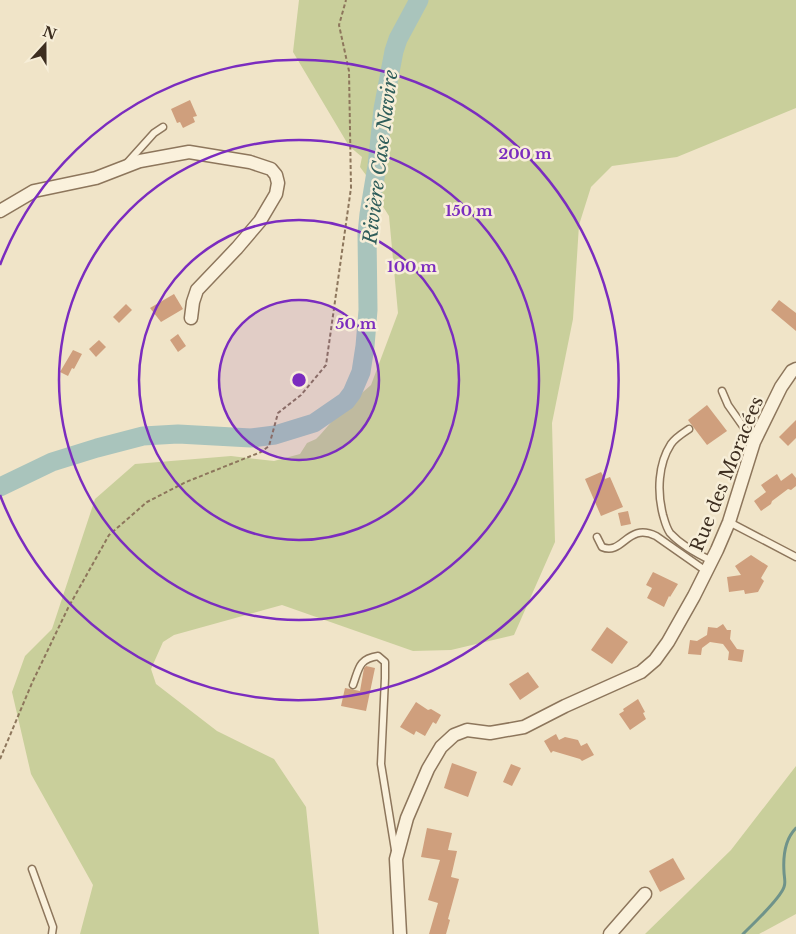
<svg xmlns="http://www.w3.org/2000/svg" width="796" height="934" font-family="'Libre Baskerville',serif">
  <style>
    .green { fill: #c9cf9b }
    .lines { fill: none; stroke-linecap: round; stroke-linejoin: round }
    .stream { stroke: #6f938a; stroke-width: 3 }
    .river { stroke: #a9c4bc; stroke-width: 19 }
    .building { fill: #cf9f7d }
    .service-casing { stroke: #8d765c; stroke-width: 9 }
    .minor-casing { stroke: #8d765c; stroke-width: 15 }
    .path { stroke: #8d765c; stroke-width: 2; stroke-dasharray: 4 2.5; stroke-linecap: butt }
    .service { stroke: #faf1dc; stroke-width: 6 }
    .minor { stroke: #faf1dc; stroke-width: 12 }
    .ring { fill: none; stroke: #7b2cbf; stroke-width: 2.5 }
    .labels { text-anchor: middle; stroke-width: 5; stroke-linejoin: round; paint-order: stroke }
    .street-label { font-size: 18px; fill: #3d2e20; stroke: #f7eed8 }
    .water-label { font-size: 19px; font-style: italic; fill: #2f5d5a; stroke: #f7eed8 }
    .centre { fill: #7b2cbf; stroke: #f7eed8; stroke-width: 2.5 }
    .ring-label { font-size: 15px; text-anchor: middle; font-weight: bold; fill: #7b2cbf; stroke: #f7eed8; stroke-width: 5; stroke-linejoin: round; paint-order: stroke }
  </style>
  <rect width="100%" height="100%" fill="#f0e4c8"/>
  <g class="green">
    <polygon points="299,0 796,0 796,108 677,157 612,166 591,187 579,225 573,319 552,423 555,542 514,635 451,650 413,651 282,605 174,635 163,642 151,669 156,684 217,731 274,759 306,807 319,934 80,934 93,885 31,774 12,692 25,656 52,629 95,499 135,464 231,456 274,461 300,454 307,443 316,439 320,435 341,411 371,385 398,313 389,216 382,205 383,198 360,167 362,157 349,146 293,52"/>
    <polygon points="796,766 796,914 759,934 645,934 731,850"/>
  </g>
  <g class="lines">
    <path class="stream" d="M743 934C753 924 780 899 784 887 786 883 784 876 784 872 783 857 785 839 796 828"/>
    <polyline class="river" points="0,487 52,462 97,448 143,436 178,434 251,438 275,435 314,423 346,401 352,393 361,372 365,346 368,310 367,234 369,214 377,166 383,109 394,51 398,39 419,0"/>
  </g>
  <g class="building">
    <polygon points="190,100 197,116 193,117 195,122 183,128 180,122 177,123 171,109"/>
    <polygon points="174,294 183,309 161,322 150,308"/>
    <polygon points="779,300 796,313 796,331 771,310"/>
    <polygon points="126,304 132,310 119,323 113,317"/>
    <polygon points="178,334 186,346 178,352 170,340"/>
    <polygon points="99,340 106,347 96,357 89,349"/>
    <polygon points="73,350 82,354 74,369 72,368 68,376 60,372"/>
    <polygon points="707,405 727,431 707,445 688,420"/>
    <polygon points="796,420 796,438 788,446 779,437"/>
    <polygon points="601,472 605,479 610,477 623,507 601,516 585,479"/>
    <polygon points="792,473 796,478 796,486 791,490 788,489 772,501 771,504 761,511 754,501 766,492 761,485 777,474 781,481"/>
    <polygon points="628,511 631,524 621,526 618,513"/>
    <polygon points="751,555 768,566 761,578 764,581 758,592 745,594 744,590 729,592 727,577 741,575 735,566"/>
    <polygon points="653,572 678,584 670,597 669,596 664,607 647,598 652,588 646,585"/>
    <polygon points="723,624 727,630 731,630 730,639 737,649 744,650 742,662 728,660 729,652 723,644 710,642 702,648 701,655 688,654 690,640 697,641 707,635 708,627 717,628"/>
    <polygon points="607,627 628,642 612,664 591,650"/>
    <polygon points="366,666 375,668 366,711 341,706 345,688 360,691 364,668"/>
    <polygon points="528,672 539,687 520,700 509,684"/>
    <polygon points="638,699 645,712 643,713 646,719 630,730 619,714 624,711 623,709"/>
    <polygon points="416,702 428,710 431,709 441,715 436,724 433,722 425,736 416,731 414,735 400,727"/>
    <polygon points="556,734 559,740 565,737 578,740 581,746 587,743 594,755 582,761 580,759 553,751 551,753 544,741"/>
    <polygon points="452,763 477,772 468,797 444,788"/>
    <polygon points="511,764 521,768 512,786 503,782"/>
    <polygon points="427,828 452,833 448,850 457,851 451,877 459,879 448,919 450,920 446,934 429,934 438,903 428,900 440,860 421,857"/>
    <polygon points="673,858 685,879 660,892 649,871"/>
  </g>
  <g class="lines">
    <defs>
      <g id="service">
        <polyline points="127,163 154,133 163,127"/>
        <polyline points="722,391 728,405 754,442"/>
        <path d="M689 429C683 433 675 438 671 444 658 464 657 492 663 515 665 522 666 527 670 533 681 545 697 554 712 561"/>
        <polyline points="729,522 796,557"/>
        <path d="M597 537 602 547C623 556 627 522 656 536L706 571"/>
        <path d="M353 685C359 669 358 659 378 656L385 662V678L381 764 395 850"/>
        <polyline points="32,869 53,927 52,934"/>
      </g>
      <g id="minor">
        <polyline points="0,211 34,191 96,178 140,161 189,152 250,162 271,169 276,175 278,183 276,194 260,221 237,248 197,290 193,302 191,318"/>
        <polyline points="400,934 396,859 407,818 428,769 441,747 454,735 467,730 490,733 524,727 565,706 641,672 655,660 668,642 694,596 717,550 729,522 754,442 781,387 792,371 796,369"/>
        <polyline points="610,934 645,894"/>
      </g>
    </defs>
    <use href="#service" class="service-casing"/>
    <use href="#minor" class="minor-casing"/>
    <polyline class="path" points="0,759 32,683 68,608 109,535 147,502 186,482 261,452 269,446 278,413 301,395 326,365 351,188 349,71 339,25 346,0"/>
    <use href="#service" class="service"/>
    <use href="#minor" class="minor"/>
  </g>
  <circle cx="299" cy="380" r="80" fill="#7b2cbf" fill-opacity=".12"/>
  <g class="ring">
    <circle cx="299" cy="380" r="80"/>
    <circle cx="299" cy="380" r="160"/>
    <circle cx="299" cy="380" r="240"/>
    <path d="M0 265A320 320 0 1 1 0 495"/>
  </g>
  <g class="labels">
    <g class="street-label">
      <text transform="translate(727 474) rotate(-68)" y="6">Rue des Moracées</text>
    </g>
    <g class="water-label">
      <text transform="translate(380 157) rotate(-83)" y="7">Rivière Case Navire</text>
    </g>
  </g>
  <circle cx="299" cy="380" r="8" class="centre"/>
  <g class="ring-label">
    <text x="525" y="159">200 m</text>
    <text x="469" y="216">150 m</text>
    <text x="412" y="272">100 m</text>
    <text x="356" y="329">50 m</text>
  </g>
  <g transform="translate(45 45) rotate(21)" stroke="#f7eed8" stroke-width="4" paint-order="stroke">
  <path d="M0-4L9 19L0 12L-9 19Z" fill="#3d2e20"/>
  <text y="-8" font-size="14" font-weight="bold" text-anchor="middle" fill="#3d2e20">N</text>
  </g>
</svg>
